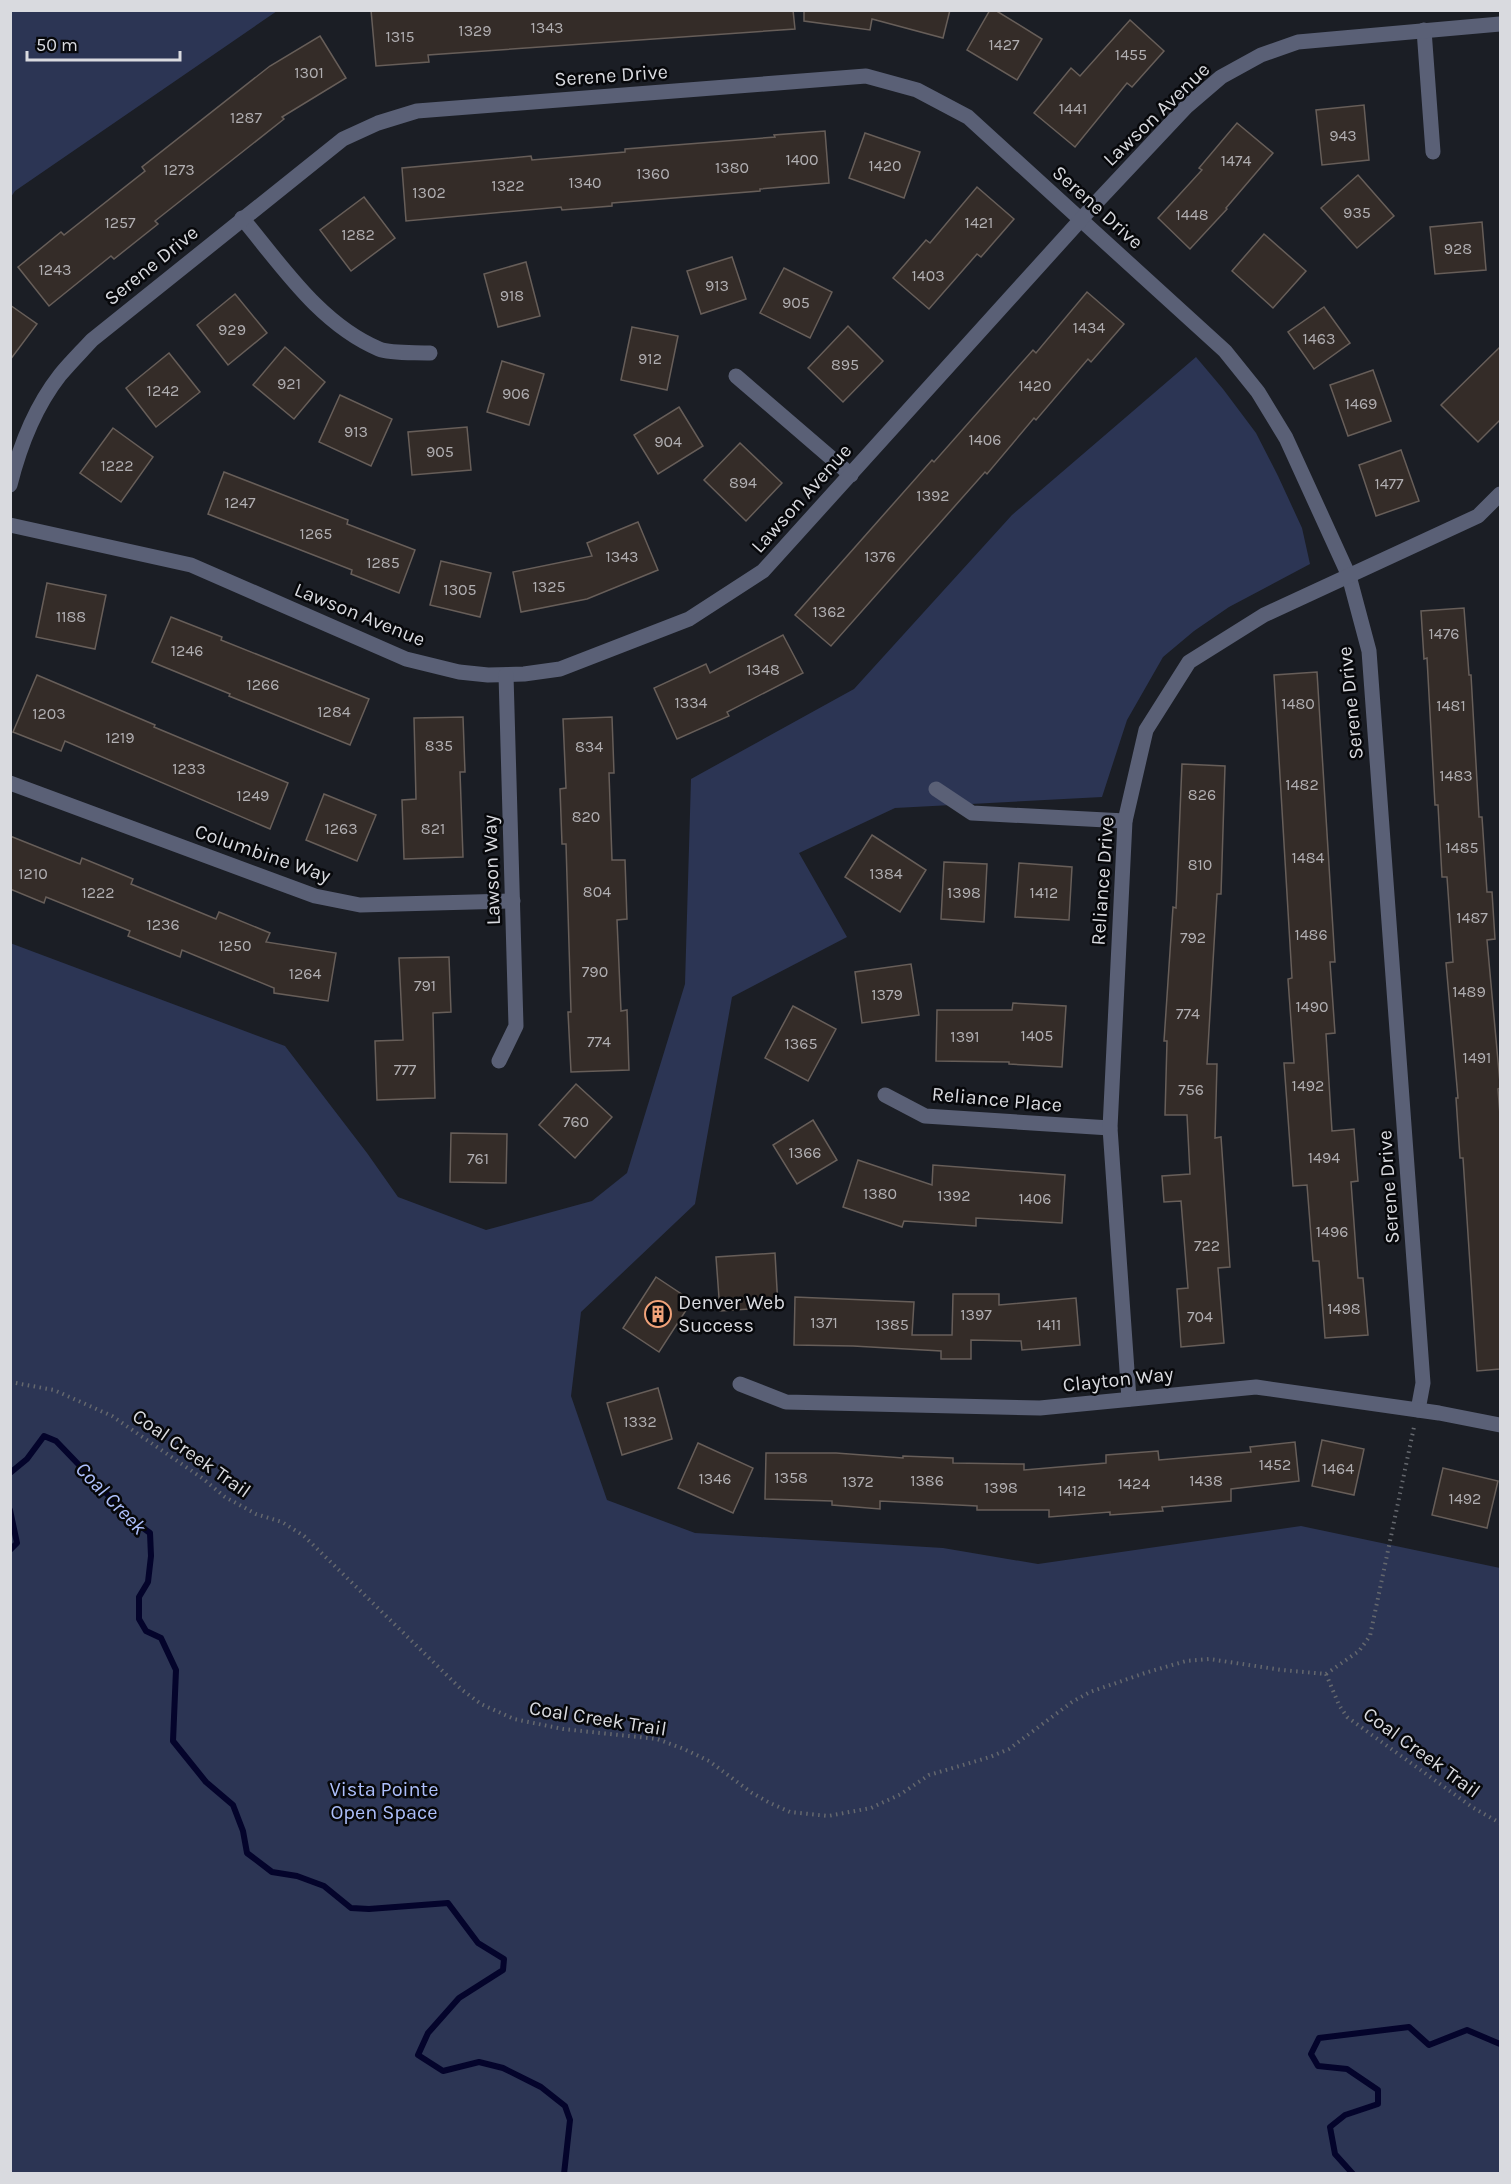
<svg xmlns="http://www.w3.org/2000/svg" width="1511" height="2184" font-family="Karla,sans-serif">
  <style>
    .green { fill: #2c3554 }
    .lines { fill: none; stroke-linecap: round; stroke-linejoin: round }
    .stream { stroke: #04042b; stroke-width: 6 }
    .building { fill: #342c28; stroke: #675e59; stroke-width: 1.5 }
    .path { stroke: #65686e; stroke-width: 4; stroke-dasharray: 1.5 4.5; stroke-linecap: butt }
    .street { stroke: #5a6076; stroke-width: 15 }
    .labels { text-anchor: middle; stroke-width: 5; stroke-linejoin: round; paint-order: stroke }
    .number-label { font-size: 16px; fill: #b0aeb1 }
    .street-label { font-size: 20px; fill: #d9dadf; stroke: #07080b }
    .poi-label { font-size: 20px; fill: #d9dadf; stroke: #07080b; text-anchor: start }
    .park-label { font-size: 20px; fill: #adbffb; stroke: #07080b }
    .water-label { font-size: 21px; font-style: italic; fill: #aec0fc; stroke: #07080b }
  </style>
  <rect width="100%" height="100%" fill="#1b1e25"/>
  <g class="green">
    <polygon points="11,10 277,10 277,11 15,191 11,197"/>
    <polygon points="1196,357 1223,389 1256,433 1278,476 1302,528 1310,564 1229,607 1194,631 1163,657 1127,720 1102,797 895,808 799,853 847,937 732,997 695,1204 581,1312 571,1396 607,1500 695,1533 943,1548 1038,1564 1301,1526 1500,1568 1500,2173 11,2173 10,943 285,1046 367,1153 398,1197 486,1230 592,1201 627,1173 685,984 691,779 854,689 1012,515"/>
  </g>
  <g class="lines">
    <g class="stream">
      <polyline points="10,1473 27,1459 44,1436 56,1441 131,1519 150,1533 151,1556 148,1582 139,1597 139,1619 146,1631 161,1638 176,1670 173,1741 206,1782 233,1805 243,1831 247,1853 272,1872 297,1876 324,1886 351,1908 369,1909 448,1903 478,1943 504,1959 503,1970 459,1998 428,2033 418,2055 443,2071 479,2062 503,2068 541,2087 565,2106 570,2120 564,2174"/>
      <polyline points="10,1510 17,1543 10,1550"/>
      <polyline points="1353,2174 1335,2154 1330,2127 1345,2115 1378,2104 1378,2090 1347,2069 1318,2066 1311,2054 1319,2038 1409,2027 1429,2045 1467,2030 1500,2044"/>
    </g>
  </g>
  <g class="building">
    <polygon points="371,10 793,10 795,29 428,55 429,62 376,66"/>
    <polygon points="804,10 950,10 943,38 872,19 870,30 804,21"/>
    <polygon points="990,10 995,10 1042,39 1017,80 967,50"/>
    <polygon points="1130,20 1164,51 1132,87 1127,83 1075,147 1034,113 1071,68 1080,76"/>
    <polygon points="320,36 346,78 282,117 284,119 155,221 158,224 114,259 111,256 49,306 18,267 61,232 64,235 145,171 142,167 270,66"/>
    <polygon points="1364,105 1369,160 1322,165 1316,110"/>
    <polygon points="1237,123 1273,153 1226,208 1227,209 1190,249 1158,218 1202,170 1199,168"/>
    <polygon points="825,131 829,183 760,189 760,191 612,203 612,206 562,210 561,207 406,221 402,168 531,156 532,160 625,152 625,149 775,137 774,135"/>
    <polygon points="865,133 920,152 904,198 849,178"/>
    <polygon points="1358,175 1394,216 1357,248 1321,208"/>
    <polygon points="977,187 1014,219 981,257 977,254 929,309 893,278 926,240 930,243"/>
    <polygon points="364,197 395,238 351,271 320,230"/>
    <polygon points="1482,222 1486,270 1435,274 1430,227"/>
    <polygon points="1264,234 1306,271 1273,308 1232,271"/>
    <polygon points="732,257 746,299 701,314 687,271"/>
    <polygon points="526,262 540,316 498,327 484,274"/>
    <polygon points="784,268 832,292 810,338 760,313"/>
    <polygon points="1087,292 1124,324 1091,362 1088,359 1036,420 1034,418 987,474 985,472 831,646 795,615 932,460 934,462 1033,350 1036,353"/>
    <polygon points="235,294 267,333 228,365 197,325"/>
    <polygon points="10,305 37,324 10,360"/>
    <polygon points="1324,307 1350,343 1314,369 1288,332"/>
    <polygon points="848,326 883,361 843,402 808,368"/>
    <polygon points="632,327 678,336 667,390 621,380"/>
    <polygon points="285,347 325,382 294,419 253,385"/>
    <polygon points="1500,347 1500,420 1478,442 1441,405"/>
    <polygon points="169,353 200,392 156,427 126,388"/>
    <polygon points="502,361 544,374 529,425 487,412"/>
    <polygon points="1373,370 1391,421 1348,436 1330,385"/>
    <polygon points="340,395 392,419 371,466 319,442"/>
    <polygon points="679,407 703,446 658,474 634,435"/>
    <polygon points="467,427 471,470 412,475 408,432"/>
    <polygon points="113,428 153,457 121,502 80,473"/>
    <polygon points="740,443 782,483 746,521 704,480"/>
    <polygon points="1401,450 1419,501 1376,516 1359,465"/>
    <polygon points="224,472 348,520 347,524 415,550 399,593 351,574 352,570 208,514"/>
    <polygon points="638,522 658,570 587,599 521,612 513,572 592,556 587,543"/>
    <polygon points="441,561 491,573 480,617 430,605"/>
    <polygon points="47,583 106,595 95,649 36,637"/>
    <polygon points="1464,608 1469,675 1471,675 1479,817 1482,817 1487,892 1492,892 1495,939 1487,940 1500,1083 1500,1088 1498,1089 1500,1115 1500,1369 1477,1371 1463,1158 1460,1158 1456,1098 1458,1098 1446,963 1453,962 1447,877 1442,877 1438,805 1435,805 1427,658 1424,659 1421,611"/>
    <polygon points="171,617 222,637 221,640 369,699 350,745 229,696 230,694 152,662"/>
    <polygon points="783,635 803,673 727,712 729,716 677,739 654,688 706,664 710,673"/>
    <polygon points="1317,672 1335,962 1330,962 1335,1033 1326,1034 1332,1131 1354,1129 1358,1181 1351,1182 1358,1278 1363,1278 1368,1335 1325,1338 1319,1261 1313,1261 1307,1185 1293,1186 1284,1063 1294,1063 1288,979 1292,978 1274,675"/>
    <polygon points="37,675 155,725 154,727 288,783 270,829 65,741 61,751 13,732"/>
    <polygon points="463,717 465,772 460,772 463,857 404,859 402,800 416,799 414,718"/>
    <polygon points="612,717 614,773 609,773 612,860 625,860 627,919 617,920 621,1011 627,1010 629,1070 571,1072 568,1012 571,1012 566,844 562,844 560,789 566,788 563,719"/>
    <polygon points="1182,764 1225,766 1221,894 1217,894 1207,1064 1217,1064 1215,1138 1221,1137 1230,1267 1218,1268 1224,1343 1181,1347 1177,1289 1188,1288 1181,1201 1164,1202 1162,1176 1190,1174 1187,1115 1165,1115 1167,1041 1164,1041 1173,907 1176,908"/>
    <polygon points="324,794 376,815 357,861 306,840"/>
    <polygon points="872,835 926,870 900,912 845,877"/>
    <polygon points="10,836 80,864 82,858 133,879 131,884 216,919 219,912 270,933 266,942 336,953 328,1001 274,993 274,988 182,950 180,957 128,936 130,931 46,897 44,903 10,889"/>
    <polygon points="944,862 987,864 984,922 941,919"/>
    <polygon points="1019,863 1072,867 1069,920 1015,917"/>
    <polygon points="449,957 451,1012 433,1013 435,1098 377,1100 375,1041 403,1040 399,958"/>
    <polygon points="911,964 919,1015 862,1023 855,972"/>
    <polygon points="1013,1003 1066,1006 1062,1067 1009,1064 1009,1062 936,1061 937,1010 1012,1010"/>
    <polygon points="793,1006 836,1029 808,1081 765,1058"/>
    <polygon points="576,1084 612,1117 575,1158 539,1125"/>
    <polygon points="813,1120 837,1160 797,1184 773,1145"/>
    <polygon points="451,1133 507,1134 506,1183 450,1182"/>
    <polygon points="858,1160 932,1185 933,1165 1065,1175 1062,1223 976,1218 976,1226 904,1221 902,1227 843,1207"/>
    <polygon points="775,1253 778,1307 720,1311 716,1257"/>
    <polygon points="656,1277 692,1301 659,1352 623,1328"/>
    <polygon points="953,1294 999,1294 999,1305 1076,1298 1080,1345 1022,1350 1021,1341 971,1340 971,1359 941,1359 941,1351 853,1346 794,1345 795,1297 914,1302 912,1335 952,1335"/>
    <polygon points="658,1388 672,1439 622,1455 607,1403"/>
    <polygon points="1322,1440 1364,1449 1354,1495 1312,1486"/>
    <polygon points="1295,1442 1299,1481 1231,1489 1231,1501 1162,1507 1163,1511 1110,1515 1110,1512 1049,1517 1049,1510 977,1510 977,1506 880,1501 880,1509 832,1505 832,1501 765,1499 766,1453 836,1453 903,1458 903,1456 953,1458 953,1463 1024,1464 1024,1470 1106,1463 1106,1455 1158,1451 1159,1460 1251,1452 1250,1447"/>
    <polygon points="698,1443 753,1468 733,1513 678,1488"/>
    <polygon points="1443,1468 1498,1481 1487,1528 1432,1515"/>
  </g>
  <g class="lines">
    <g class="path">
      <polyline points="10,1382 54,1390 112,1416 202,1478 225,1497 256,1514 282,1522 304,1536 461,1689 481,1704 514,1719 563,1729 657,1739 684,1749 709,1761 752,1793 770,1803 790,1812 828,1816 871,1808 901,1794 929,1775 990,1757 1009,1749 1072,1702 1090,1692 1148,1672 1186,1661 1209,1659 1282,1670 1326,1674 1339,1705 1347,1717 1472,1807 1500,1823"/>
      <polyline points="1326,1674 1359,1651 1370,1636 1414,1427"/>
    </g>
    <g class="street">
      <polyline points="1424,30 1433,152"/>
      <path d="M242 218C282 266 320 324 379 349 391 354 416 352 430 353"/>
      <polyline points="736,376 851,475"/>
      <path d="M10 485C20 445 35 407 60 375 70 363 81 352 92 340L343 139 378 123 417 111 866 76 917 90 968 117 1225 351 1258 392 1286 438 1349 576 1369 651 1423 1383 1418 1410"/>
      <polyline points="10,525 191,565 406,659 459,672 488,675 524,674 560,669 689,619 763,571 1094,205 1186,107 1221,77 1261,55 1298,42 1500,24"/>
      <polyline points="10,783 315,896 360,905 513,901"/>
      <polyline points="936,789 972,813 1125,821"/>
      <polyline points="499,1061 516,1026 506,675"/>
      <polyline points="885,1095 925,1116 1110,1128"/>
      <polyline points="740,1384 786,1402 1040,1408 1256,1387 1439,1413 1500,1425"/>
      <polyline points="1129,1399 1110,1128 1125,821 1146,730 1189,662 1264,615 1478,516 1500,494"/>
    </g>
  </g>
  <defs>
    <symbol id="building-ring" viewBox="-11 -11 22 22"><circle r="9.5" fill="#07080b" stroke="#f0a279" stroke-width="1.5"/><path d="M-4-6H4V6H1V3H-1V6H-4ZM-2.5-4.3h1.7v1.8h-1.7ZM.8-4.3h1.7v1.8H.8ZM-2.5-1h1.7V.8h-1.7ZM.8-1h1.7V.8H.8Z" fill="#f0a279"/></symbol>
  </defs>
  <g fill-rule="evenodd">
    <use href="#building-ring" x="643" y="1299" width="30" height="30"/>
  </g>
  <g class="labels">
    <g class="number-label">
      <text x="547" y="33">1343</text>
      <text x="475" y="36">1329</text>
      <text x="400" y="42">1315</text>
      <text x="1004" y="50">1427</text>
      <text x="1131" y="60">1455</text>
      <text x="309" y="78">1301</text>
      <text x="1073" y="114">1441</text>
      <text x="246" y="123">1287</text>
      <text x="1343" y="141">943</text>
      <text x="802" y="165">1400</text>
      <text x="1236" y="166">1474</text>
      <text x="885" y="171">1420</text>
      <text x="732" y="173">1380</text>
      <text x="179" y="175">1273</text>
      <text x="653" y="179">1360</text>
      <text x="585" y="188">1340</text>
      <text x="508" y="191">1322</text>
      <text x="429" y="198">1302</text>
      <text x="1357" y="218">935</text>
      <text x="1192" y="220">1448</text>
      <text x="120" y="228">1257</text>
      <text x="979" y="228">1421</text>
      <text x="358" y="240">1282</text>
      <text x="1458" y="254">928</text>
      <text x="55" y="275">1243</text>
      <text x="928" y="281">1403</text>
      <text x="717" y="291">913</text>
      <text x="512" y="301">918</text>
      <text x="796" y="308">905</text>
      <text x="1089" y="333">1434</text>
      <text x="232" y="335">929</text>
      <text x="1319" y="344">1463</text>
      <text x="650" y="364">912</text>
      <text x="845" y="370">895</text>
      <text x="289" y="389">921</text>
      <text x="1035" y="391">1420</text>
      <text x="163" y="396">1242</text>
      <text x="516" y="399">906</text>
      <text x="1361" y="409">1469</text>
      <text x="356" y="437">913</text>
      <text x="985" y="445">1406</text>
      <text x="668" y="447">904</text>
      <text x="440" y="457">905</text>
      <text x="117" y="471">1222</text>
      <text x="743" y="488">894</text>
      <text x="1389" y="489">1477</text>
      <text x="933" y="501">1392</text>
      <text x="240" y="508">1247</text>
      <text x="316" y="539">1265</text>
      <text x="622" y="562">1343</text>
      <text x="880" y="562">1376</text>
      <text x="383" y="568">1285</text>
      <text x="549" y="592">1325</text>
      <text x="460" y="595">1305</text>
      <text x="829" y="617">1362</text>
      <text x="71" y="622">1188</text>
      <text x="1444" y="639">1476</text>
      <text x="187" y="656">1246</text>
      <text x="763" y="675">1348</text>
      <text x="263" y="690">1266</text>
      <text x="691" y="708">1334</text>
      <text x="1298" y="709">1480</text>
      <text x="1451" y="711">1481</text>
      <text x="334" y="717">1284</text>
      <text x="49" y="719">1203</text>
      <text x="120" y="743">1219</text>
      <text x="439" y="751">835</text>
      <text x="589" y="752">834</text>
      <text x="189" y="774">1233</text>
      <text x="1456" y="781">1483</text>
      <text x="1302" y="790">1482</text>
      <text x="1202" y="800">826</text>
      <text x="253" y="801">1249</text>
      <text x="586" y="822">820</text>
      <text x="341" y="834">1263</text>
      <text x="433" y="834">821</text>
      <text x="1462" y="853">1485</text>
      <text x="1308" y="863">1484</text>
      <text x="1200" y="870">810</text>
      <text x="33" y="879">1210</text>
      <text x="886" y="879">1384</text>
      <text x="597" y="897">804</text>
      <text x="98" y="898">1222</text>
      <text x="964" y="898">1398</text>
      <text x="1044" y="898">1412</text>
      <text x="1472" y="923">1487</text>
      <text x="163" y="930">1236</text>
      <text x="1311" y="940">1486</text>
      <text x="1193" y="943">792</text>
      <text x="235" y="951">1250</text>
      <text x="595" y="977">790</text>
      <text x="305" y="979">1264</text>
      <text x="425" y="991">791</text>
      <text x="1469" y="997">1489</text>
      <text x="887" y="1000">1379</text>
      <text x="1312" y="1012">1490</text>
      <text x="1188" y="1019">774</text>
      <text x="1037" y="1041">1405</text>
      <text x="965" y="1042">1391</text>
      <text x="599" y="1047">774</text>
      <text x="801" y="1049">1365</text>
      <text x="1477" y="1063">1491</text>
      <text x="405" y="1075">777</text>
      <text x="1308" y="1091">1492</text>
      <text x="1191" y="1095">756</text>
      <text x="576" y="1127">760</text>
      <text x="805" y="1158">1366</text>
      <text x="1324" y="1163">1494</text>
      <text x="478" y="1164">761</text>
      <text x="880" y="1199">1380</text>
      <text x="954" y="1201">1392</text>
      <text x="1035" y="1204">1406</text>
      <text x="1332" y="1237">1496</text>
      <text x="1207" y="1251">722</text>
      <text x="1344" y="1314">1498</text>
      <text x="976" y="1320">1397</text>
      <text x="1200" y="1322">704</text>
      <text x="824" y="1328">1371</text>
      <text x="892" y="1330">1385</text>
      <text x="1049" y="1330">1411</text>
      <text x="640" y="1427">1332</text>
      <text x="1275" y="1470">1452</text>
      <text x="1338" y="1474">1464</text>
      <text x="791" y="1483">1358</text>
      <text x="715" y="1484">1346</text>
      <text x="927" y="1486">1386</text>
      <text x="1206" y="1486">1438</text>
      <text x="858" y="1487">1372</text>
      <text x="1134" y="1489">1424</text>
      <text x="1001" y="1493">1398</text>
      <text x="1072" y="1496">1412</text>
      <text x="1465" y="1504">1492</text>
    </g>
    <g class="street-label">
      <text transform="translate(611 75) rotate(-4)" y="7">Serene Drive</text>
      <text transform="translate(1156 114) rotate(-44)" y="7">Lawson Avenue</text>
      <text transform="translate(1098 207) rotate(42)" y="7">Serene Drive</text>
      <text transform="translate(151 265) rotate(-39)" y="7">Serene Drive</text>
      <text transform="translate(801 498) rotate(-48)" y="7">Lawson Avenue</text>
      <text transform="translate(360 614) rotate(22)" y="7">Lawson Avenue</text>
      <text transform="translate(1350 703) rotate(-96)" y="7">Serene Drive</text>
      <text transform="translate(263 853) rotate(19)" y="7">Columbine Way</text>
      <text transform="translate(491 870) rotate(-92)" y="7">Lawson Way</text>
      <text transform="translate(1102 881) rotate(-86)" y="7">Reliance Drive</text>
      <text transform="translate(997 1099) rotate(5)" y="7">Reliance Place</text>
      <text transform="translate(1388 1187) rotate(-94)" y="7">Serene Drive</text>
      <text transform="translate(1118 1379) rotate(-6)" y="7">Clayton Way</text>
      <text transform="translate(192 1453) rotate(35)" y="7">Coal Creek Trail</text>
      <text transform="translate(598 1718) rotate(9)" y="7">Coal Creek Trail</text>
      <text transform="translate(1422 1752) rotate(36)" y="7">Coal Creek Trail</text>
    </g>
    <g class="poi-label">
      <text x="678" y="1309">Denver Web<tspan x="678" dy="23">Success</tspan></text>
    </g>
    <g class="park-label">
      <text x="384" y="1796">Vista Pointe<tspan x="384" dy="23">Open Space</tspan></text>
    </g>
    <g class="water-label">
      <text transform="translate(111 1498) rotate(46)" y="7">Coal Creek</text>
    </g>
  </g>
  <rect width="1511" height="2184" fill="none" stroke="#d9dadf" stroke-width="24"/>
  <path d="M27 51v9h153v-9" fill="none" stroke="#d9dadf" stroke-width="3"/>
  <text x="36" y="51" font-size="18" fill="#d9dadf" stroke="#07080b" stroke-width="4.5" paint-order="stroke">50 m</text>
</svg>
